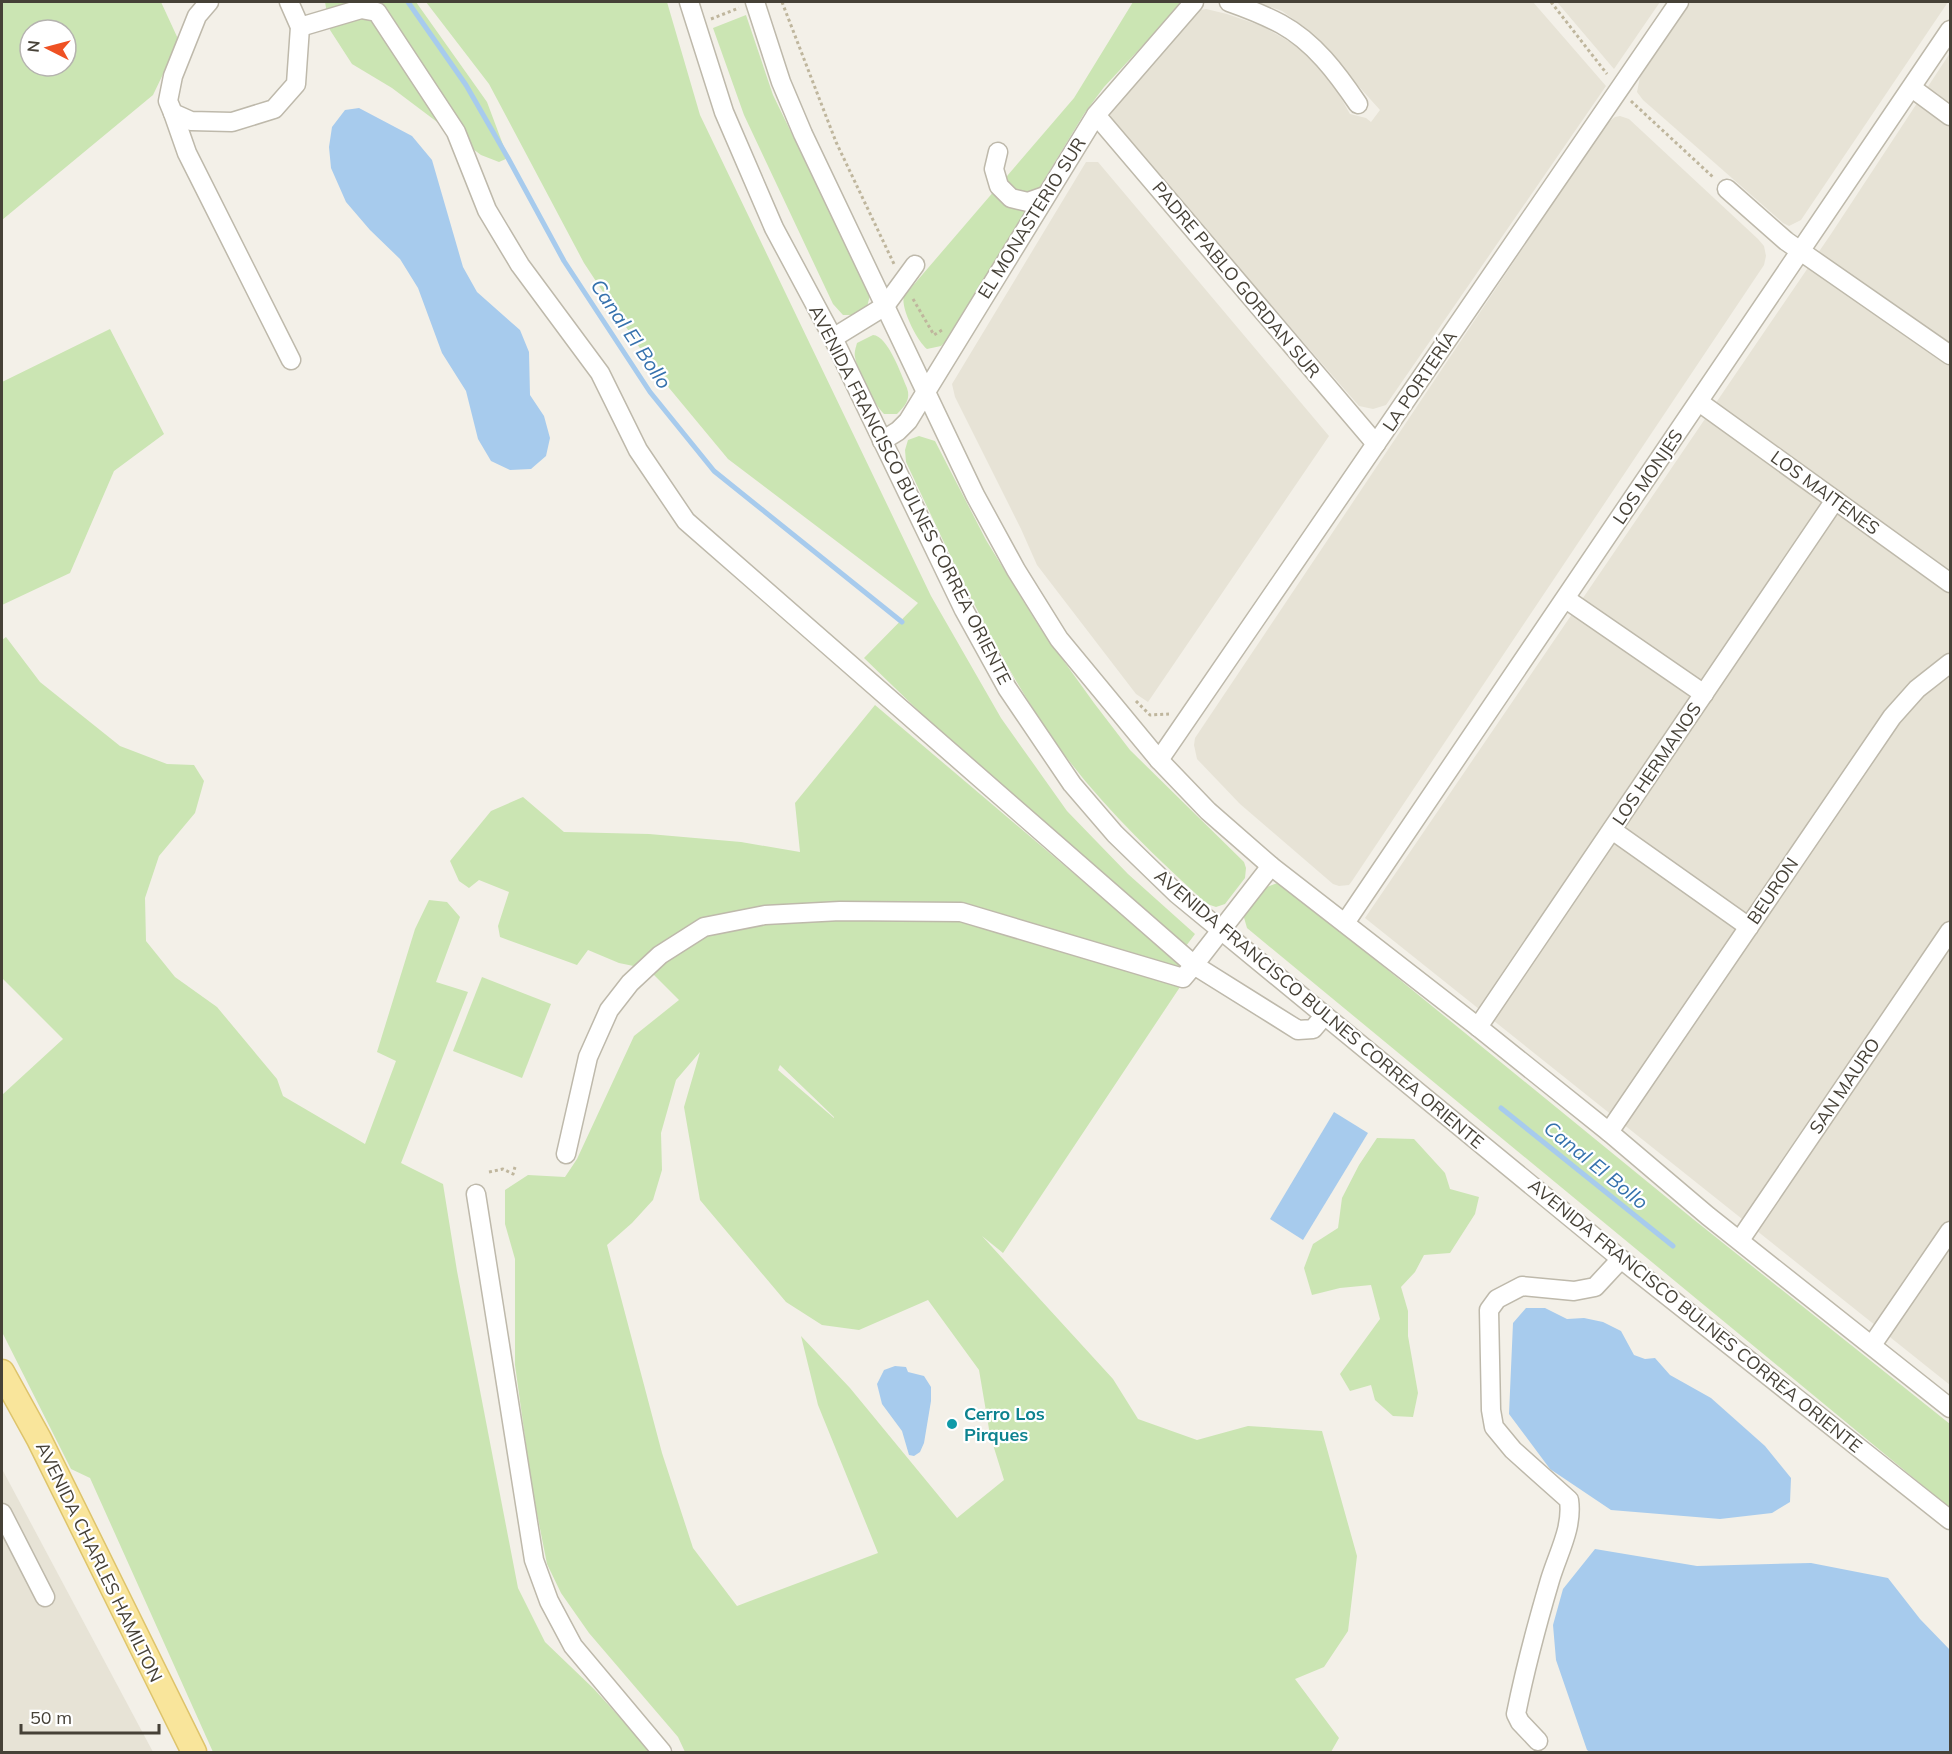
<svg xmlns="http://www.w3.org/2000/svg" width="1952" height="1754" font-family="Mulish,sans-serif">
  <style>
    .residential { fill: #e7e3d6 }
    .green { fill: #cbe5b3; fill-rule: evenodd }
    .water { fill: #a7cbed }
    .lines { fill: none; stroke-linecap: round; stroke-linejoin: round }
    .stream { stroke: #a7cbed; stroke-width: 5 }
    .minor-casing { stroke: #beb9ab; stroke-width: 21 }
    .major-casing { stroke: #dec46b; stroke-width: 27 }
    .path { stroke: #bfb69d; stroke-width: 3; stroke-dasharray: 3 3; stroke-linecap: butt }
    .minor { stroke: #fff; stroke-width: 18 }
    .major { stroke: #f9e59b; stroke-width: 24 }
    .culture-dot { fill: #0f9aa8; stroke: #fff; stroke-width: 2 }
    .labels { text-anchor: middle; stroke-width: 4.5; stroke-linejoin: round; paint-order: stroke }
    .street-label { font-size: 18px; fill: #464137; stroke: #fff }
    .culture-label { font-size: 18px; font-weight: bold; fill: #0d838f; stroke: #fff; text-anchor: start }
    .water-label { font-size: 20px; font-style: italic; fill: #3571ad; stroke: #fff }
  </style>
  <rect width="100%" height="100%" fill="#f3f0e8"/>
  <g class="residential">
    <polygon points="1256,2 1533,2 1606,86 1386,405 1373,409 1359,406 1112,123 1110,114 1113,105 1196,11 1206,9 1227,14 1262,26 1290,42 1312,57 1332,82 1350,114 1366,118 1371,122 1380,110 1307,29 1282,11"/>
    <polygon points="1557,2 1660,2 1614,69"/>
    <polygon points="1691,2 1948,2 1801,220 1789,226 1783,223 1643,100 1637,92 1640,77"/>
    <polygon points="1950,53 1950,1385 1365,918 1831,234"/>
    <polygon points="1620,116 1629,119 1758,239 1764,246 1766,256 1764,265 1352,881 1349,885 1339,886 1333,884 1240,804 1197,759 1194,745 1195,738 1606,124 1615,117"/>
    <polygon points="1086,162 1098,162 1329,436 1148,702 1136,694 1037,565 1021,529 955,397 952,384"/>
    <polygon points="2,1469 153,1752 2,1752"/>
  </g>
  <g class="green">
    <path d="M2 2H161L179 41 153 95 2 220ZM30 30H66V66H30Z"/>
    <polygon points="325,2 416,2 487,102 508,158 499,162 481,155 392,88 352,64 330,30"/>
    <polygon points="426,2 667,2 700,115 931,596 1001,718 1067,811 1128,874 1195,934 1186,946 1110,896 864,658 918,603 728,459 655,371 584,263 489,84"/>
    <path d="M1133 2H1181L1174 12 1104 87 1084 114 947 340 941 346 927 349C917 341 900 307 904 296L1074 98Z"/>
    <polygon points="746,15 773,95 870,295 867,307 858,315 843,315 833,304 744,115 713,28"/>
    <polygon points="110,329 164,434 114,471 70,573 2,605 2,382"/>
    <path d="M873 335C888 336 901 374 907 388 911 399 905 406 897 414H884C874 404 857 371 855 357 854 352 856 347 857 343Z"/>
    <path d="M919 436 935 441 986 540 1040 628 1094 703 1130 750 1244 862 1246 868 1245 878 1225 904 1216 907 1207 904C1152 854 1098 802 1055 742 994 654 951 557 906 462L905 450 908 440Z"/>
    <polygon points="6,637 40,682 120,746 167,764 194,765 204,781 195,813 159,856 145,898 146,941 175,977 217,1007 277,1079 283,1096 365,1144 396,1061 377,1052 415,929 429,900 447,902 460,917 436,982 468,992 401,1163 443,1184 457,1271 518,1588 545,1642 594,1689 651,1752 213,1752 90,1478 71,1469 2,1332 2,1095 63,1039 2,978 2,640"/>
    <path d="M875 705 1190 972 1003 1253 982 1236 1113 1379 1138 1419 1197 1440 1248 1426 1322 1431 1357 1556 1348 1631 1324 1667 1295 1679 1339 1738 1331 1752H685L678 1737 589 1633 561 1593 547 1564 532 1488 515 1365V1259L505 1224V1190L528 1175 565 1177 577 1159 634 1036 679 1000 648 969 619 963 588 950 577 965 500 937 498 926 509 892 479 880 469 888 459 881 450 861 491 811 523 797 564 832 649 834 741 842 800 852 795 803ZM700 1052 684 1107 700 1200 786 1302 822 1325 859 1330 928 1300 979 1370 990 1435 1004 1480 957 1518 850 1388 801 1336 818 1405 878 1553 737 1606 693 1548 662 1453 607 1245 632 1223 653 1200 662 1170 661 1133 676 1080ZM780 1065 834 1117V1118L778 1070Z"/>
    <polygon points="1280,882 1693,1219 1950,1424 1950,1508 1247,928 1243,914 1267,887"/>
    <polygon points="482,977 551,1004 522,1078 453,1051"/>
    <polygon points="1377,1138 1414,1139 1445,1173 1450,1189 1479,1197 1475,1214 1450,1253 1424,1255 1415,1272 1401,1287 1408,1311 1408,1336 1418,1393 1413,1417 1393,1416 1375,1400 1371,1385 1350,1391 1340,1374 1380,1319 1371,1285 1340,1288 1312,1295 1304,1268 1313,1244 1338,1228 1342,1198 1359,1165"/>
  </g>
  <g class="water">
    <polygon points="359,108 412,136 432,160 463,267 477,292 520,330 529,352 530,395 544,416 550,438 546,456 531,469 510,470 491,461 478,439 466,391 442,353 418,288 400,259 370,230 346,202 331,168 329,147 332,127 345,110"/>
    <polygon points="1334,1112 1368,1133 1303,1240 1270,1219"/>
    <polygon points="1526,1308 1545,1308 1567,1319 1584,1318 1603,1322 1621,1331 1634,1355 1645,1359 1655,1358 1670,1375 1711,1398 1765,1446 1791,1478 1790,1502 1772,1513 1720,1519 1611,1510 1550,1469 1509,1414 1513,1323"/>
    <polygon points="895,1366 906,1367 908,1372 924,1376 931,1387 931,1401 924,1443 920,1452 914,1456 909,1455 902,1431 882,1404 877,1384 884,1370"/>
    <polygon points="1595,1549 1697,1566 1811,1563 1888,1578 1920,1619 1950,1650 1950,1752 1590,1752 1587,1750 1556,1660 1553,1625 1563,1589"/>
  </g>
  <g class="lines">
    <g class="stream">
      <polyline points="408,2 466,85 508,158 564,261 650,392 714,471 902,622"/>
      <polyline points="1501,1108 1673,1246"/>
    </g>
    <defs>
      <g id="minor">
        <polyline points="209,2 197,16 173,76 168,101 173,113 191,121 232,122 274,109 296,84 300,27 289,2"/>
        <polyline points="689,2 724,112 774,228 833,338 964,610 1007,688 1072,784 1115,834 1177,894 1621,1259 1950,1520"/>
        <polyline points="755,2 781,82 803,134 975,495 1016,570 1059,639 1159,760 1208,811 1271,866 1478,1027 1609,1132 1708,1216 1950,1408"/>
        <path d="M1229 2C1246 8 1264 15 1281 24 1314 42 1337 73 1358 104"/>
        <polyline points="300,27 361,9 377,12 456,132 487,210 520,265 600,373 638,450 686,521 1194,965 1271,866"/>
        <polyline points="1912,88 1950,116"/>
        <polyline points="173,113 187,153 291,360"/>
        <polyline points="1096,115 1376,444"/>
        <polyline points="998,152 994,169 999,186 1011,198 1028,202 1045,196"/>
        <polyline points="1727,189 1786,241 1950,355"/>
        <polyline points="833,338 885,306 915,265"/>
        <polyline points="1699,402 1950,583"/>
        <polyline points="882,441 898,431 908,421 1096,115 1194,2"/>
        <polyline points="1566,599 1704,694"/>
        <polyline points="1159,760 1679,2"/>
        <polyline points="1612,830 1749,927"/>
        <polyline points="1345,923 1950,30"/>
        <polyline points="1478,1027 1835,500"/>
        <polyline points="1609,1132 1892,717 1917,689 1950,663"/>
        <polyline points="566,1154 588,1057 609,1010 630,983 660,955 704,927 765,915 840,911 961,912 1183,978 1194,965 1298,1030 1313,1029 1324,1016"/>
        <polyline points="476,1194 534,1560 549,1601 573,1646 662,1752"/>
        <polyline points="1740,1240 1950,931"/>
        <polyline points="1872,1345 1950,1231"/>
        <polyline points="2,1513 45,1597"/>
        <path d="M1538 1741 1520 1722 1516 1714C1525 1669 1537 1624 1550 1580 1558 1553 1573 1528 1569 1500L1513 1450 1494 1427 1491 1410 1489 1310 1497 1299 1522 1286 1574 1291 1595 1287 1621 1259"/>
      </g>
      <polyline id="major" points="2,1372 39,1439 194,1752"/>
    </defs>
    <use href="#minor" class="minor-casing"/>
    <use href="#major" class="major-casing"/>
    <g class="path">
      <polyline points="782,2 836,142 894,264"/>
      <polyline points="1551,2 1607,74"/>
      <polyline points="711,19 739,8"/>
      <polyline points="1631,101 1714,178"/>
      <polyline points="913,299 934,335 942,330"/>
      <polyline points="1136,701 1150,715 1169,714"/>
      <polyline points="489,1172 503,1169 513,1174 515,1167"/>
    </g>
    <use href="#minor" class="minor"/>
    <use href="#major" class="major"/>
  </g>
  <circle class="culture-dot" cx="952" cy="1424" r="6"/>
  <g class="labels">
    <g class="street-label">
      <text transform="translate(1032 218) rotate(-58)" y="6">EL MONASTERIO SUR</text>
      <text transform="translate(1236 280) rotate(50)" y="6">PADRE PABLO GORDAN SUR</text>
      <text transform="translate(1420 381) rotate(-56)" y="6">LA PORTERÍA</text>
      <text transform="translate(1648 477) rotate(-56)" y="6">LOS MONJES</text>
      <text transform="translate(1825 493) rotate(36)" y="6">LOS MAITENES</text>
      <text transform="translate(910 495) rotate(63)" y="6">AVENIDA FRANCISCO BULNES CORREA ORIENTE</text>
      <text transform="translate(1657 764) rotate(-56)" y="6">LOS HERMANOS</text>
      <text transform="translate(1773 891) rotate(-56)" y="6">BEURON</text>
      <text transform="translate(1319 1009) rotate(40)" y="6">AVENIDA FRANCISCO BULNES CORREA ORIENTE</text>
      <text transform="translate(1845 1086) rotate(-56)" y="6">SAN MAURO</text>
      <text transform="translate(1695 1316) rotate(39)" y="6">AVENIDA FRANCISCO BULNES CORREA ORIENTE</text>
      <text transform="translate(99 1562) rotate(64)" y="6">AVENIDA CHARLES HAMILTON</text>
    </g>
    <g class="culture-label">
      <text x="964" y="1420">Cerro Los<tspan x="964" dy="21">Pirques</tspan></text>
    </g>
    <g class="water-label">
      <text transform="translate(631 334) rotate(56)" y="7">Canal El Bollo</text>
      <text transform="translate(1596 1165) rotate(39)" y="7">Canal El Bollo</text>
    </g>
  </g>
  <rect width="1952" height="1754" fill="none" stroke="#464137" stroke-width="6"/>
  <g transform="translate(48 48) rotate(276)"><circle r="28" fill="#ffffff" stroke="#b5b3af" stroke-width="1.5"/>
  <path d="M0-4.5L10 22L0 15L-10 22Z" fill="#ef5123"/>
  <text y="-9" font-size="16" font-weight="bold" text-anchor="middle" fill="#464137">N</text>
  </g>
  <path d="M21 1724v9h138v-9" fill="none" stroke="#464137" stroke-width="3"/>
  <text x="30" y="1724" font-size="18" fill="#464137" stroke="#ffffff" stroke-width="4.5" paint-order="stroke">50 m</text>
</svg>
